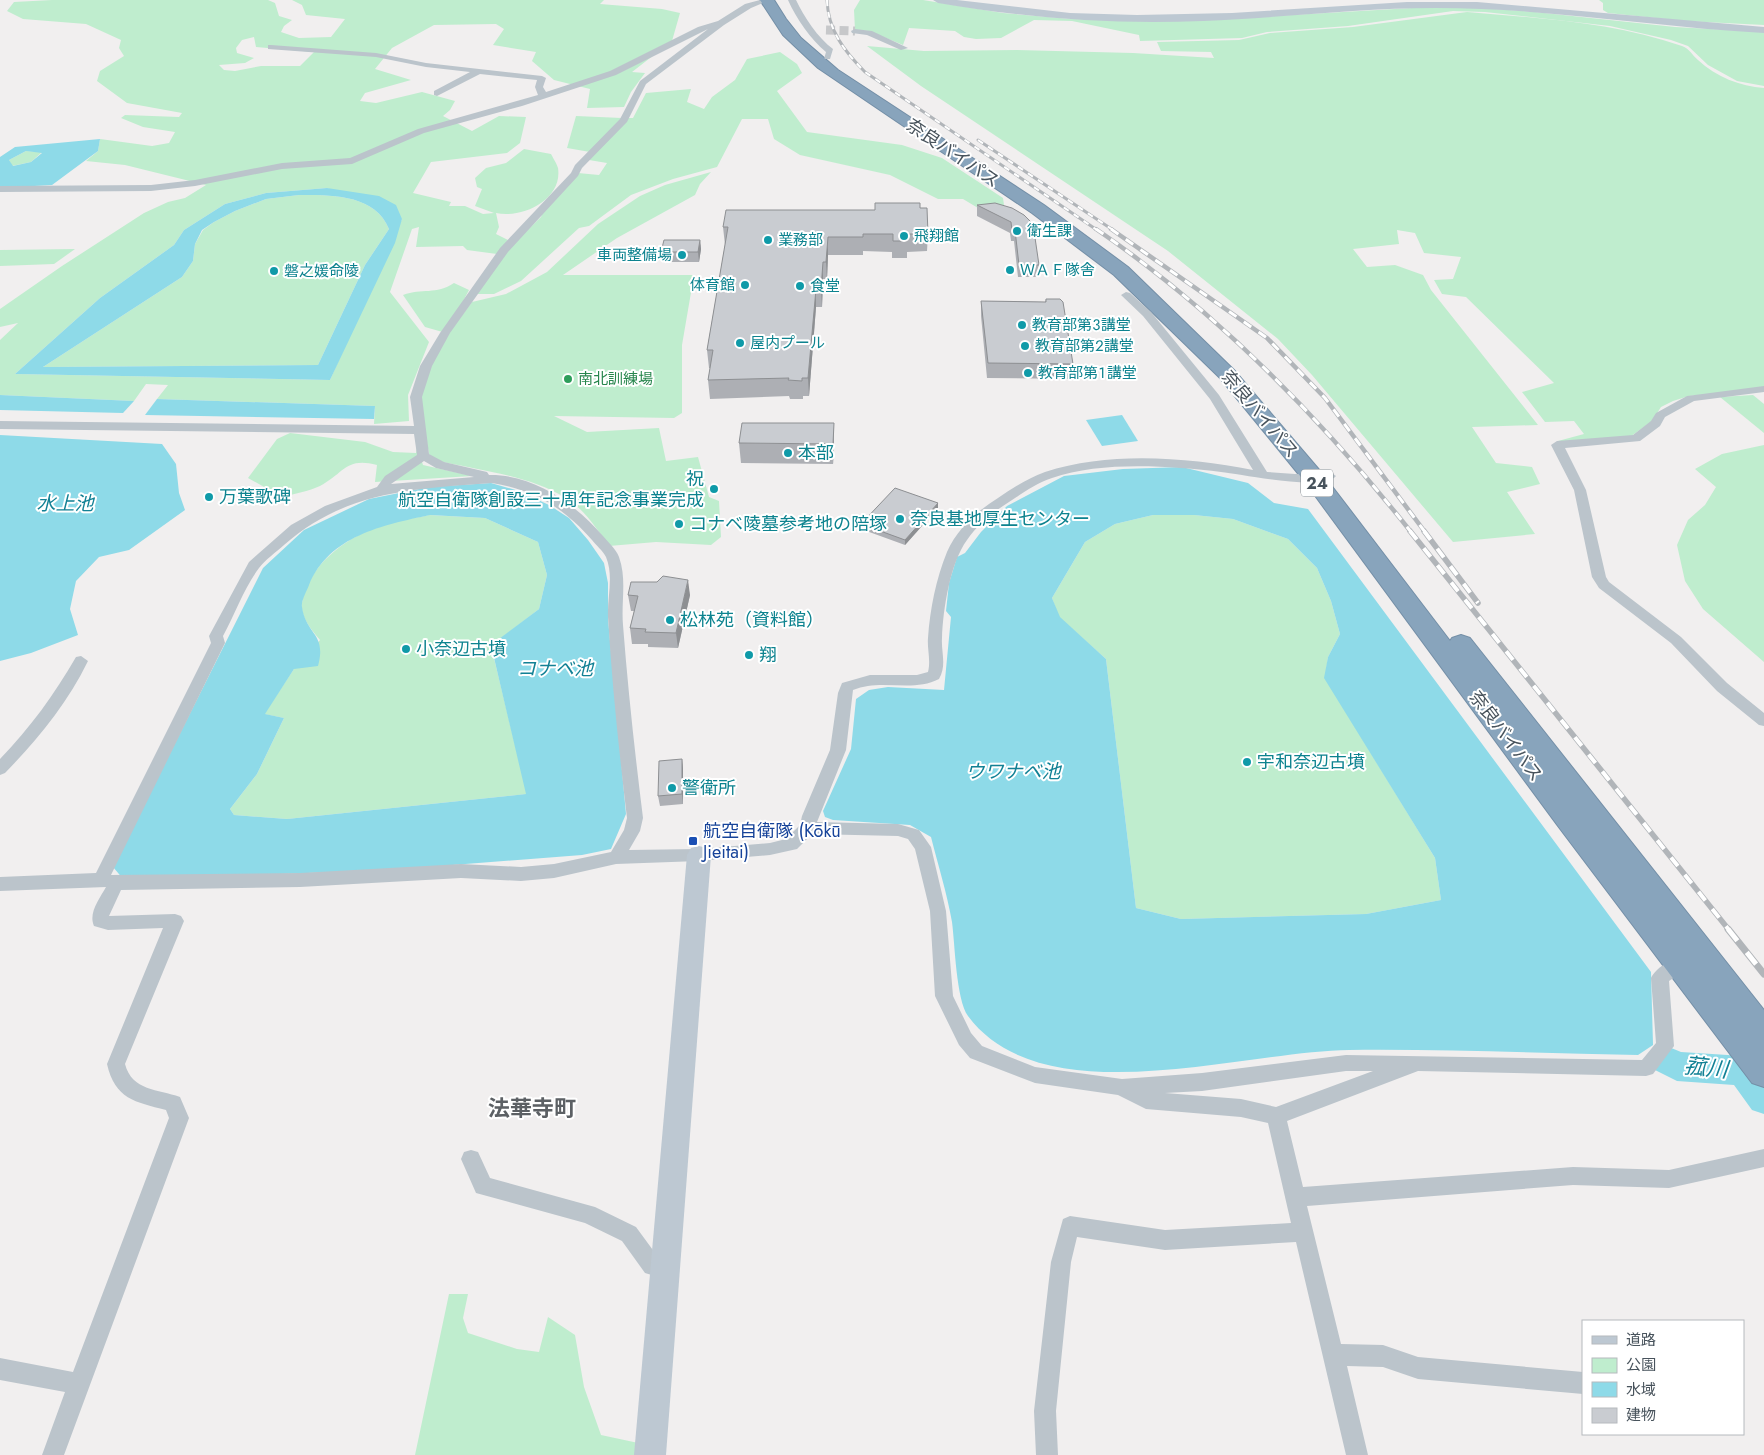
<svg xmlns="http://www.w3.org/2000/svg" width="1764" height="1455" font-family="Jost,'Noto Sans JP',sans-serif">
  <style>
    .green { fill: #bfedce; fill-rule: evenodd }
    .water { fill: #8edae8; fill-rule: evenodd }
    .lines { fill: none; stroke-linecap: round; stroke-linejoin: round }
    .river { fill: #8edae8; fill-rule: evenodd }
    .street-tunnel { stroke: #c7c8ca; stroke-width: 9; stroke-dasharray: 9 4.5; stroke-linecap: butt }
    .highway-casing { stroke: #748fa7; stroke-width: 2 }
    .street { fill: #bbc4cb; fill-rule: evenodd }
    .secondary { fill: #bdc8d2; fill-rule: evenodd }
    .highway { fill: #88a4bc; fill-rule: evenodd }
    .rail-far3-casing { stroke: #b1b5b9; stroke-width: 3 }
    .rail-far2-casing { stroke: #b1b5b9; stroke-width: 4.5 }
    .rail-far1-casing { stroke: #b1b5b9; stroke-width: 5.5 }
    .rail-casing { stroke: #b1b5b9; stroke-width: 7 }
    .rail-far3 { stroke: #fff; stroke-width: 2; stroke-dasharray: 6; stroke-linecap: butt }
    .rail-far2 { stroke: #fff; stroke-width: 3; stroke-dasharray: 9; stroke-linecap: butt }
    .rail-far1 { stroke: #fff; stroke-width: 4; stroke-dasharray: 11; stroke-linecap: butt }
    .rail { stroke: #fff; stroke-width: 5; stroke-dasharray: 15; stroke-linecap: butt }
    .wall { fill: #adafb4 }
    .shaded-wall { fill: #8d8f92 }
    .building { fill: #c9ccd1; stroke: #8d8f92 }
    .culture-dot { fill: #0f9aa8; stroke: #fff; stroke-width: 2 }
    .leisure-dot { fill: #2e9e5b; stroke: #fff; stroke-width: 2 }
    .transit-dot { fill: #1a4fb4; stroke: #fff; stroke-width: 2 }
    .labels { text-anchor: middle; stroke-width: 4; stroke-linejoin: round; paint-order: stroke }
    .far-culture-label { font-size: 15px; fill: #0d838f; stroke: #fff; text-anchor: start }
    .far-leisure-label { font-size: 15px; fill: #27864d; stroke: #fff; text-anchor: start }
    .shield { fill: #fff; stroke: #7f878d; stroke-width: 1 }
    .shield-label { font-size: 16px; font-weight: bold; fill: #48535c }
    .street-label { font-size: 18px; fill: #48535c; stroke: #fff }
    .culture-label { font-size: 18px; fill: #0d838f; stroke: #fff; text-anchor: start }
    .transit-label { font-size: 18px; fill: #164399; stroke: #fff; text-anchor: start }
    .water-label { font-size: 19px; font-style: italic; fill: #128195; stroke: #fff }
    .near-water-label { font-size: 22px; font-style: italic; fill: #128195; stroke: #fff }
    .near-neighbourhood-label { font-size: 22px; font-weight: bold; fill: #5c6064; stroke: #fff }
  </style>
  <rect width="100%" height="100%" fill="#f1efef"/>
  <g class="green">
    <path d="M52 0H268L275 3 279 16 292 20 284 26 281 32 299 38 331 37 345 19 306 15 302 5 292 0H604L600 4 662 9 680 13 672 41 632 72 645 73 631 92 624 107 587 108 590 89 554 80 532 61 536 52 493 45 504 29 496 24 434 25 392 48 375 69 411 80 365 93 360 101 376 103 422 92 455 101 450 110 443 116 472 131 499 116 526 117 520 143 507 153 431 162 413 193 451 202 449 206H465L483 214 494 213 475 206 482 189 477 187 475 178 486 168 506 163 524 149 551 154C553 158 557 164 558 168 563 200 521 219 496 213L499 227 496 234 508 240 497 254 467 250 463 246 416 247 419 227 412 229 390 292 429 342 408 395 409 421 374 424 375 406 157 399 168 385 146 384 134 401 0 395V340L18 323 0 327V309L62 266 144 213 168 202 185 198 206 185 125 165 86 161 98 151 100 139 152 146 169 143 175 132 143 127 121 118 125 115 179 117 182 113 127 103 97 81 100 71 124 56 119 48 121 40 86 24 23 19 7 11 14 2ZM254 37 256 47 314 52 300 66H261L235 71 224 70 219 65 245 63 254 58 237 53 236 48 242 40ZM327 188 402 219 330 380 15 374 100 298 174 245 184 230 225 204 266 193Z"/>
    <polygon points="860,0 923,0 1003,13 1071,19 1207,20 1412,8 1467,7 1535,12 1675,27 1764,32 1764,86 1737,81 1708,65 1688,46 1671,40 1610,26 1485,12 1453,11 1348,26 1267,32 1242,38 1140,41 1139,35 1072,21 1034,20 1001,38 976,39 964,37 955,31 909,28 903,45 869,31 855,30 854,10"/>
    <polygon points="1599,0 1764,0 1764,25 1685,21 1608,13 1603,10 1603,3"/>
    <path d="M1467 12C1538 18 1614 22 1682 46 1690 49 1692 55 1698 60 1716 77 1740 86 1764 88V389L1689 396 1673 401 1661 407 1652 421 1630 437 1561 442 1558 441 1584 434 1574 421 1545 422 1522 392 1554 383 1466 297 1442 294 1434 280 1453 279 1461 257 1424 253 1415 233 1397 230 1399 244 1353 249 1367 267 1395 265 1423 275 1431 290 1538 425 1472 427 1496 463 1532 467 1540 484 1507 492 1535 534 1453 542 1312 375 1278 339 1168 251 921 86 867 46 924 51 1017 50 1133 53 1214 58 1211 52 1161 51 1157 42 1239 40 1270 33 1353 27Z"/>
    <polygon points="780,52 797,64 802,73 777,91 807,132 902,145 942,158 1003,198 1005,212 978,208 963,199 938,199 890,175 800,155 774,139 768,119 742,119 717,167 673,179 631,195 589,226 579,228 521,281 494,294 477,294 512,245 541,217 544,208 578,173 599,175 607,163 589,160 626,118 633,118 646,93 691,89 687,102 704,109 712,97 735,80 747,59"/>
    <polygon points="576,116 622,118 590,152 567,148"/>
    <polygon points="26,151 42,152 31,162 12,166 9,160"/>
    <path d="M711 172 700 184 695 195 617 238 563 275H694L682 345V413L674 418 554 416 587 432 659 428 666 461 698 457 709 497 719 501 721 537 711 545 656 542 609 546C597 529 584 509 566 498 528 475 477 470 434 460L429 454 419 397 426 375 445 338 472 302 506 294 547 272 598 224 640 196 665 185Z"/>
    <path d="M299 195C331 195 375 194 389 229L365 265 318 365 43 367 182 277 193 261 195 244 203 230 214 222 235 211 266 199Z"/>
    <polygon points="75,249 54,264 0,266 0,250"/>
    <path d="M454 283 469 290 446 333 425 327 403 295C422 288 436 295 454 283Z"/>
    <polygon points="1753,395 1764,404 1764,433 1720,397"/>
    <path d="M290 433 365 442 393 452 416 453 417 447 423 465 472 476 375 482 377 465C345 457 345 473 320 486 309 491 294 494 282 497L248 478 277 439Z"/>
    <polygon points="1764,445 1764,662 1703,609 1685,581 1677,545 1688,520 1705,505 1716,487 1695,469 1722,454"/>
    <path d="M429 515 485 518 538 542 547 575 539 609 491 646 527 794 287 819 234 815 230 809 257 774 284 718 264 714 294 669 320 640C312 630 300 617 302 603 308 566 344 539 377 527 393 520 412 519 429 515Z"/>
    <polygon points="1153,515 1194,515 1233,519 1288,539 1317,568 1331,601 1340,634 1328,657 1325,678 1435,858 1441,900 1366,914 1181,919 1136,908 1106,659 1059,617 1052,598 1085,542 1115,524"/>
    <polygon points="449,1294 468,1294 463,1318 468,1333 517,1349 539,1352 548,1317 575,1335 584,1387 601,1435 643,1444 642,1455 415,1455"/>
  </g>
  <g class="water">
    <path d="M100 139 98 151 52 185 0 188V157L15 147ZM26 151 42 153 31 162 13 166 9 160Z"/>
    <path d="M327 188 379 196 396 205 402 219 395 243 330 380 15 374 100 298 174 245 184 230 225 204 266 193ZM299 195C331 195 375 194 389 229L365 265 318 365 43 367 182 277 193 261 195 244 202 230 214 222 235 211 266 199Z"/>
    <polygon points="0,395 134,401 123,413 0,410"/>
    <polygon points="157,399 375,406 374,419 145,415"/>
    <polygon points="1122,415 1138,441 1102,446 1086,420"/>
    <polygon points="0,435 162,444 176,464 179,493 185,510 129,550 99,557 76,581 70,609 78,635 31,653 0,661"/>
    <path d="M1182 467 1248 483 1274 503 1308 509 1651 972 1653 1045 1638 1055C1542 1053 1445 1049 1349 1050 1243 1051 1043 1117 968 1016 956 999 955 944 952 922 947 893 938 865 931 837L910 825 833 820 825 817 823 811 851 749 856 699 869 690 888 687 944 690 951 617 946 611 949 583 957 557 965 553 981 532 1007 506 1064 476 1123 469ZM1153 515H1194L1233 519 1288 539 1317 568 1331 601 1340 634 1328 657 1324 678 1435 858 1441 900 1366 914 1181 919 1136 908 1106 659 1060 617 1052 598 1085 542 1115 524Z"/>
    <path d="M491 483 519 491 549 505 569 518 588 540 604 563 608 583V619L626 814 611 849 582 855 389 870 124 880 113 867 263 568 304 530 369 499 429 487ZM430 515 485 518 538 542 547 575 539 609 491 645 526 794 287 819 234 815 230 809 257 774 284 718 265 714 294 669 318 666C327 633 306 635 302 607 301 600 307 591 309 585 329 536 383 525 430 515Z"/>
  </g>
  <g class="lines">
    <polygon class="river" points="1664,1045 1681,1052 1743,1056 1754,1061 1764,1073 1764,1114 1752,1110 1734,1085 1677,1081 1653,1069 1648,1059 1653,1049"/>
    <polyline class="street-tunnel" points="826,30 855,31"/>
    <defs>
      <polygon id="highway" points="760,0 774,0 786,19 801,38 838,70 1044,205 1128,267 1234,370 1321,472 1450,641 1452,638 1461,635 1470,638 1764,1010 1764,1087 1752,1083 1558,826 1305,482 1220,378 1114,275 1032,213 818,68 783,35"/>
    </defs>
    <use href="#highway" class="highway-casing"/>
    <g class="street">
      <path d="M760 0 765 2 751 8 724 25 646 84 627 122 582 168 578 176 508 252 450 333 432 366 422 397 429 454 444 462 487 472 489 475C534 474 575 504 603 536 608 542 616 549 619 557 627 579 621 602 623 625 628 690 635 754 643 818L640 831 629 850 699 849 770 843 786 839 800 825 802 816 830 750 838 693 842 683 870 675H917L928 672C931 660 927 649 928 638 930 609 936 579 947 552 957 529 977 511 998 498 1013 488 1028 478 1045 472 1109 451 1187 457 1253 470L1210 399 1143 316 1121 295 1126 292 1130 293 1151 312 1219 395 1267 472 1295 474 1330 472 1336 476C1323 492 1242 474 1221 472 1170 466 1101 461 1052 478 1036 483 1023 493 1009 502 993 512 978 524 967 540 950 563 943 610 942 638 941 652 947 665 939 679 912 693 881 678 853 690L846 750 817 822 898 824 919 830 931 847 946 911 953 996 971 1033 982 1046 1035 1067 1122 1079 1202 1073 1346 1055 1642 1060 1656 1043 1651 978C1656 967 1676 955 1687 959L1690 964 1687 969 1669 981 1674 1046 1653 1074 1646 1076 1418 1071 1287 1121 1303 1187 1573 1167 1669 1170 1764 1149V1167L1669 1188 1573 1185 1307 1206 1341 1344 1383 1345 1418 1357 1583 1372V1394L1418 1379 1383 1367 1347 1366 1368 1455H1346L1296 1242 1165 1250 1077 1237 1071 1262 1056 1411 1058 1455H1036L1034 1411 1051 1262 1063 1219 1070 1216 1165 1230 1291 1223 1268 1123 1241 1117 1146 1109 1118 1095 1035 1083 970 1058 959 1045 935 996 930 911 915 849 908 839 898 836 812 834 797 849 770 855 699 861 616 864 554 878 521 881 461 878 300 887 121 890 109 916 175 914 181 916 184 921 125 1064C132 1091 158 1089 180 1097L189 1118 64 1455H42L65 1392 0 1380V1358L73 1372 169 1118 166 1110C135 1102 115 1099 107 1064L163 928 108 930 94 926C88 913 100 898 106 887L0 891V877L96 873 211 643 209 636 249 562 291 525 325 506 377 487 385 476 417 455 414 434 0 429V421L414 426 410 397 420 366 440 333 500 248 571 173 575 165 620 119 640 81 708 29 616 75 522 106 424 133 352 164 282 169 195 186 151 191 0 192V186L151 185 195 180 282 163 350 158 418 129 538 95 535 87 537 80 480 74 437 96 434 95V91L470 72 426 67 376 57 268 49V45H271L376 53 426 63 542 76 546 78 543 87 546 92 610 71 698 27 718 21 745 4ZM424 461 436 468 474 477 391 484ZM492 483C534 490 563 507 592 540 596 545 603 551 606 557 614 576 607 598 608 617 612 685 619 751 627 818L624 830 611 852 554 864 521 867 461 864 300 873 111 875 225 643 223 636C235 614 244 588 259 568 265 560 276 552 284 545 347 490 414 489 492 483ZM1346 1071H1373L1276 1107 1241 1099 1165 1093 1202 1091Z"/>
      <path d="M788 0H796C804 17 818 38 833 49L830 59H824L826 52C811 40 796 18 788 0Z"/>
      <polygon points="855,29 872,31 908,48 901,50 867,35 852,33 851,31"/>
      <polygon points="1764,386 1764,392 1694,401 1665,417 1660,426 1640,441 1565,448 1586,490 1606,577 1609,582 1681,637 1727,683 1764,713 1764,726 1759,725 1717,691 1671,643 1599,588 1592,577 1574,490 1551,445 1557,441 1633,435 1651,421 1656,413 1687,396"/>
      <path d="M81 656 88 661C67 704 38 739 5 773L0 775V759C30 728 54 695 76 657Z"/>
      <polygon points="471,1150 478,1152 490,1178 595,1207 636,1227 658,1257 672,1262 675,1269 672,1276 665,1279 645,1273 622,1241 585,1223 476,1193 461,1159 464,1152"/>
    </g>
    <g class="secondary">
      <path d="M933 0H957L1070 13 1137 15 1232 13 1407 2H1477L1764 27V33C1655 27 1546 8 1436 8 1358 8 1281 18 1203 21 1114 25 1026 18 938 3Z"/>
      <polygon points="699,846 707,848 711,855 666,1455 634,1455 687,855 691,848"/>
    </g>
    <use href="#highway" class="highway"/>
    <defs>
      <g id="rail-far3">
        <path d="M827 0C828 30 844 51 865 72L1097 230"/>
        <polyline points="978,140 1113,230"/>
      </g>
      <g id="rail-far2">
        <path d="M1096 229C1216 311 1321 418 1411 532"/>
        <polyline points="1111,229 1267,338 1325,398 1425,532"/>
      </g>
      <g id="rail-far1">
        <polyline points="1410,531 1729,930"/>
        <polyline points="1424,531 1478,603"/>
      </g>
      <polyline id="rail" points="1728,929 1764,974"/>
    </defs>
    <use href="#rail-far3" class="rail-far3-casing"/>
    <use href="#rail-far2" class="rail-far2-casing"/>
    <use href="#rail-far1" class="rail-far1-casing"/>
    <use href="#rail" class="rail-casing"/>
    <use href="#rail-far3" class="rail-far3"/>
    <use href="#rail-far2" class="rail-far2"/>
    <use href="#rail-far1" class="rail-far1"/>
    <use href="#rail" class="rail"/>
  </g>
  <g class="wall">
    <polygon points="977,205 1024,215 1039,265 1038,277 1018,277 1014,241 1011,241 1010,233 977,216"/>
    <polygon points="920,208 928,234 927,251 907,252 907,258 892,258 892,252 863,251 863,255 828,255 827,279 823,279 822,307 816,307 809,396 803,396 803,399 790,399 789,396 710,399 708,380 710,368 709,368 707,350 725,245 723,227 875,210"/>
    <polygon points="700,240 701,249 699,262 662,262 661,252"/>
    <polygon points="1046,299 1073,364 1071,379 987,378 981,316 981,301 1045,302"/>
    <polygon points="739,443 834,444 833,464 741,463"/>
    <polygon points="938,508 905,545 861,529 861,524"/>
    <polygon points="628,595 690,595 678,648 648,647 648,644 632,644 630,628 634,611 631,611"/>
    <polygon points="682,759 683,769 683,804 660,806 658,796"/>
  </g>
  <g class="shaded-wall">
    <polygon points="828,237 828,255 827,279 826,262"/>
    <polygon points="700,240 701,249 699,262 698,252"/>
    <polygon points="823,262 823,279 822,307 821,289"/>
    <polygon points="816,289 816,307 809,396 808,378"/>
    <polygon points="834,423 834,444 833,464 833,444"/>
    <polygon points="938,503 938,508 905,545 905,540"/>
    <polygon points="688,580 690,595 678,648 676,633"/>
    <polygon points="682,759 683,769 683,804 682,794"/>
  </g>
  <g class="building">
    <polygon points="875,203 920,203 920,208 927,208 928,234 907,234 907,241 893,241 893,234 863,234 863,237 828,237 826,262 823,262 821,289 816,289 808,378 802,378 802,381 788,380 789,378 708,380 713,350 707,350 728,227 723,227 726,210 875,210"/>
    <polygon points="995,203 1012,208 1024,215 1033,224 1039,265 1019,265 1015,230 1012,230 1011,222 977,205"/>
    <polygon points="664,240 700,240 698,252 661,252"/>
    <polygon points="1046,299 1060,299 1063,302 1073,364 988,363 981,301 1046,302"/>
    <polygon points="742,423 834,423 833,444 739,443"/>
    <polygon points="895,488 938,503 905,540 861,524"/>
    <polygon points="663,576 688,580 676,633 645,632 646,629 630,628 638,596 628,595 631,582 657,582"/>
    <polygon points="682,759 682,794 658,796 659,761"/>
  </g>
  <g class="culture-dot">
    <circle cx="1017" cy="231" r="5"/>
    <circle cx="904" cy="236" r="5"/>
    <circle cx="768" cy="240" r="5"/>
    <circle cx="682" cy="255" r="5"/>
    <circle cx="1010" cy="270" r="5"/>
    <circle cx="274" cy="271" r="5"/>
    <circle cx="745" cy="285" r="5"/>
    <circle cx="800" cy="286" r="5"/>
    <circle cx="1022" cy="325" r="5"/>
    <circle cx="740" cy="343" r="5"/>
    <circle cx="1025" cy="346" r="5"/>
    <circle cx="1028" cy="373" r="5"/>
    <circle cx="788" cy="453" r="5"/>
    <circle cx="714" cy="489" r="5"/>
    <circle cx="209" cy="497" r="5"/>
    <circle cx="900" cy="519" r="5"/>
    <circle cx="679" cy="524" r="5"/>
    <circle cx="670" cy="620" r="5"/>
    <circle cx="406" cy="649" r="5"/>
    <circle cx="749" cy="655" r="5"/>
    <circle cx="1247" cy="762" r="5"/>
    <circle cx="672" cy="788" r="5"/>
  </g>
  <circle class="leisure-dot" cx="568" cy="379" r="5"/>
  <rect class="transit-dot" x="688" y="836" width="10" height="10" rx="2.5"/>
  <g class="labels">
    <g class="far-culture-label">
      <text x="1027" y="236">衛生課</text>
      <text x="914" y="241">飛翔館</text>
      <text x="778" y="245">業務部</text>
      <text x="672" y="260" text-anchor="end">車両整備場</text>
      <text x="1020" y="275">ＷＡＦ隊舎</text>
      <text x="284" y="276">磐之媛命陵</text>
      <text x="735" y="290" text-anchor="end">体育館</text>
      <text x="810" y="291">食堂</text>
      <text x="1032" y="330">教育部第３講堂</text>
      <text x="750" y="348">屋内プール</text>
      <text x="1035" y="351">教育部第２講堂</text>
      <text x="1038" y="378">教育部第１講堂</text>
    </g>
    <g class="far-leisure-label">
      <text x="578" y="384">南北訓練場</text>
    </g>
    <rect class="shield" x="1301" y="469.5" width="32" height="27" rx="4"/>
    <g class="shield-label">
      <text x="1317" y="489">24</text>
    </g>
    <g class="street-label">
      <text transform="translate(953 153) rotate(34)" y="6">奈良バイパス</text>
      <text transform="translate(1260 414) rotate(50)" y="6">奈良バイパス</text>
      <text transform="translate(1506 736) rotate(53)" y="6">奈良バイパス</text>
    </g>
    <g class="culture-label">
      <text x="798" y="459">本部</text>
      <text x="704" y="485" text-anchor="end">祝<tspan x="704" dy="21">航空自衛隊創設三十周年記念事業完成</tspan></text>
      <text x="219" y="503">万葉歌碑</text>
      <text x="910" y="525">奈良基地厚生センター</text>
      <text x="689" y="530">コナベ陵墓参考地の陪塚</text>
      <text x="680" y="626">松林苑（資料館）</text>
      <text x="416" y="655">小奈辺古墳</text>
      <text x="759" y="661">翔</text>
      <text x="1257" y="768">宇和奈辺古墳</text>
      <text x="682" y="794">警衛所</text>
    </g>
    <g class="transit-label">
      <text x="703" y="837">航空自衛隊 (Kōkū<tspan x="703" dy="21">Jieitai)</tspan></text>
    </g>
    <g class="water-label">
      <text x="65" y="510">水上池</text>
      <text x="555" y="675">コナベ池</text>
      <text x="1013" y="778">ウワナベ池</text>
    </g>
    <g class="near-water-label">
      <text transform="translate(1706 1067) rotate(6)" y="8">菰川</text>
    </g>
    <g class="near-neighbourhood-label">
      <text x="532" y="1116">法華寺町</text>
    </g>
  </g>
  <rect x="1582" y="1320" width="162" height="115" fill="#ffffff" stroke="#b6babe"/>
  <rect x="1592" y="1336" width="25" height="8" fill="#bdc8d2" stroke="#b6babe"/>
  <text x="1626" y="1345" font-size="15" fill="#48535c">道路</text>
  <rect x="1592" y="1358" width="25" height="15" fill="#bfedce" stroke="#b6babe"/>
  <text x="1626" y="1370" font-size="15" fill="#48535c">公園</text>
  <rect x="1592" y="1382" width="25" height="15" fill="#8edae8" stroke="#b6babe"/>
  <text x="1626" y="1395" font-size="15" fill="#48535c">水域</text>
  <rect x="1592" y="1408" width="25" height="15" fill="#c9ccd1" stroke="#b6babe"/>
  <text x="1626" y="1420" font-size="15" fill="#48535c">建物</text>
</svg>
